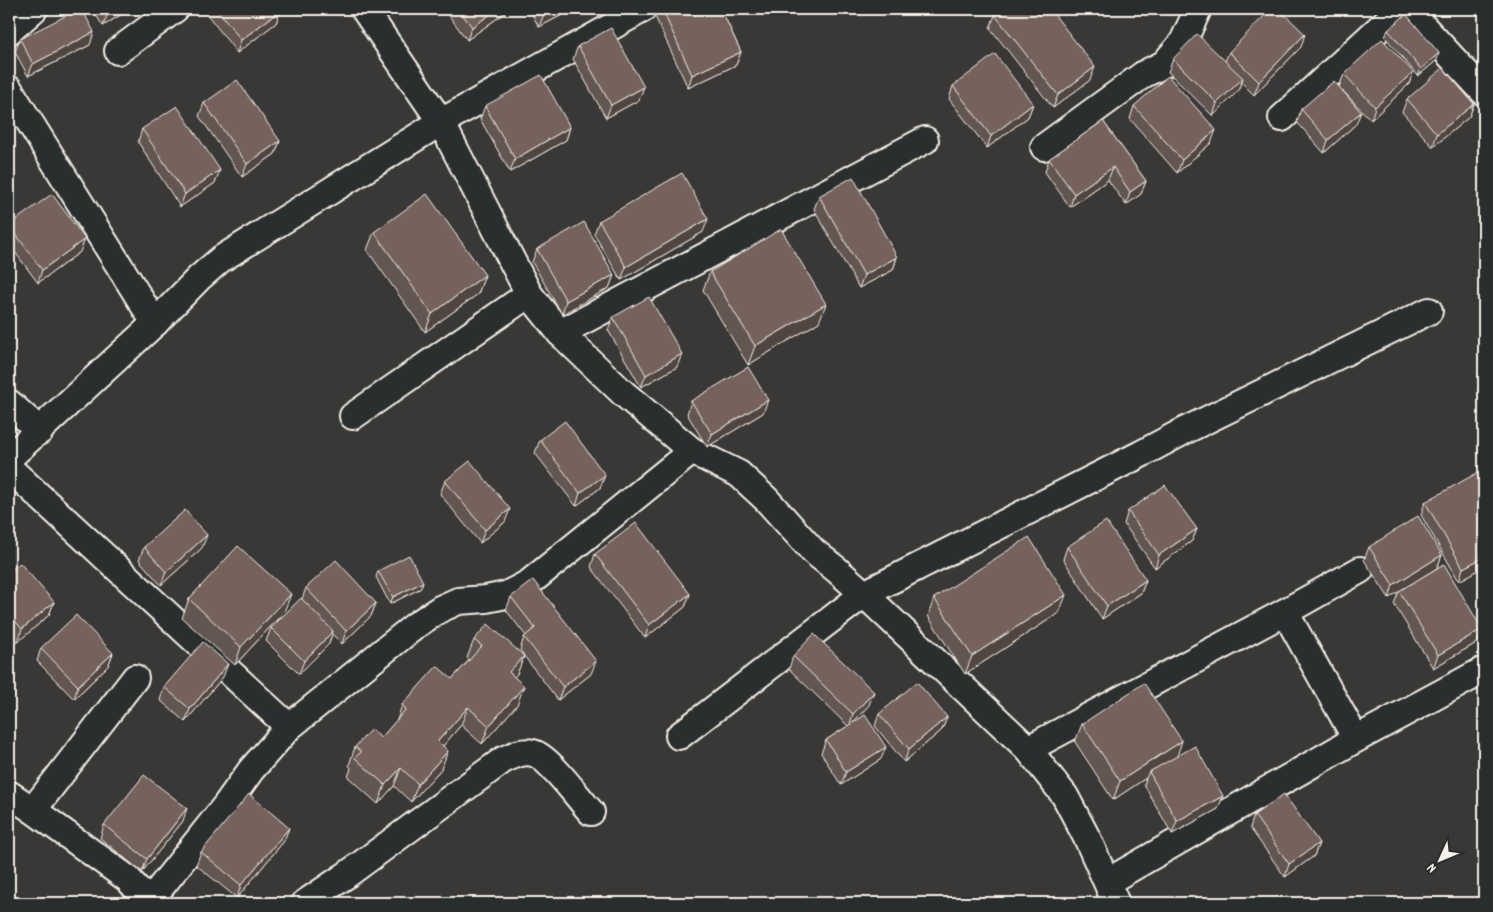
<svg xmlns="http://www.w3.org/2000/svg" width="1493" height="912" font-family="Dekko,sans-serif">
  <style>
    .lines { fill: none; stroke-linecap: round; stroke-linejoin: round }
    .minor-casing { stroke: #f4f1e8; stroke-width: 30 }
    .minor { stroke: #2a2d2e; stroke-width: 26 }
    .wall { fill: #645450; stroke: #f4f1e8 }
    .shaded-wall { fill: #514541; stroke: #f4f1e8 }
    .building { fill: #74625d; stroke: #f4f1e8 }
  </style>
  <rect width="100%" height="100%" fill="#393837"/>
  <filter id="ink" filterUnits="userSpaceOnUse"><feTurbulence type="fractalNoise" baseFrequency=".02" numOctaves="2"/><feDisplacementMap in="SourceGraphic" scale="10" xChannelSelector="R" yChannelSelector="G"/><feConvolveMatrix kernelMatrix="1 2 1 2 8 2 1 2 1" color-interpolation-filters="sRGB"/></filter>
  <g filter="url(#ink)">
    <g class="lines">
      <defs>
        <g id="minor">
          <polyline points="364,9 441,122 529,294 560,333 623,393 692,451 739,474 766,499 813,551 837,570 864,594 1028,749 1065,796 1088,840 1116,903"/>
          <polyline points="1407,9 1484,92"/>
          <polyline points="9,31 34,9"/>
          <polyline points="118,51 175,9"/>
          <polyline points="9,89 155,323"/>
          <polyline points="1282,118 1400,9"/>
          <polyline points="1044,147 1144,74 1164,64 1183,42 1198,9"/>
          <polyline points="560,333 925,140"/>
          <polyline points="9,403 40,431"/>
          <polyline points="353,416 529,294"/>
          <polyline points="9,458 155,323 199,278 221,259 441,122 643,9"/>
          <polyline points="9,468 289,727"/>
          <polyline points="1285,612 1356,739"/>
          <polyline points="679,736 864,594 1141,454 1184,431 1429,311"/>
          <polyline points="1028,749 1285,612 1360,570"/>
          <polyline points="9,794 33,810 128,879 150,903"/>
          <polyline points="33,810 135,678"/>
          <polyline points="1107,882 1356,739 1484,670"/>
          <polyline points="149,902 226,805 251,770 289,727 416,625 440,609 458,601 486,599 506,595 529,583 692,451"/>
          <path d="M305 903 345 876 503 760C512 756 522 750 533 753 549 757 579 799 591 812"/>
        </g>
      </defs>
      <use href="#minor" class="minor-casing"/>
      <use href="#minor" class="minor"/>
    </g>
    <g class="wall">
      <polygon points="92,9 130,9 103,26"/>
      <polygon points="203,9 280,9 281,10 276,23 237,53"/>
      <polygon points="444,9 507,9 506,12 467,40"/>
      <polygon points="529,9 574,9 539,27"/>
      <polygon points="654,9 721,9 741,52 736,65 688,88 653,12"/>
      <polygon points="995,15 1090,80 1053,108 990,28"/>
      <polygon points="1388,30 1437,60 1418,76 1385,37"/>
      <polygon points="1484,38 1484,53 1480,48"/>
      <polygon points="20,39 90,45 28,76 15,52"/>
      <polygon points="578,46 639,100 606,118 573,59"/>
      <polygon points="1301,47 1254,95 1241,82 1238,91 1213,116 1168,72 1173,59 1225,61 1229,52"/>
      <polygon points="1413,72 1409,84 1371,120 1343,91 1356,124 1324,153 1297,122 1301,109 1339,87 1344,74"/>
      <polygon points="953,86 1033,104 1028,117 987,148 949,99"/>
      <polygon points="1407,99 1474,104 1469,117 1433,147 1402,112"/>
      <polygon points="204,103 280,141 275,154 242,177 199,116"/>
      <polygon points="485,106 570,127 566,140 510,172 480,119"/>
      <polygon points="1134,106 1211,143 1177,173 1130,119"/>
      <polygon points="1103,121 1146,181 1141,194 1126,205 1108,180 1070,207 1045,172 1049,159"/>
      <polygon points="142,129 215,183 180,207 138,142"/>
      <polygon points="819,196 897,257 893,270 859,288 814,209"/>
      <polygon points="599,221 703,232 621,280 594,234"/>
      <polygon points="9,225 80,252 38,283 9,244"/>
      <polygon points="374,232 485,275 478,294 425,332 367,250"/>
      <polygon points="537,249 614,275 609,288 562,314 532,262"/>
      <polygon points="710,272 819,322 748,365 703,290"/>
      <polygon points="613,317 677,367 641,387 608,330"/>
      <polygon points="691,401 763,413 707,447 687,414"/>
      <polygon points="540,440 605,475 600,488 576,506 535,453"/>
      <polygon points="445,481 505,522 480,543 440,494"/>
      <polygon points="1484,486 1484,567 1459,581 1421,515 1425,502"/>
      <polygon points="1128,511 1197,529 1192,541 1155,568 1124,524"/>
      <polygon points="144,547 202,548 161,585 139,560"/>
      <polygon points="1067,547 1146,580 1141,593 1102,619 1063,559"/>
      <polygon points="1369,547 1442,555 1437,568 1414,582 1478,642 1433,668 1394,604 1399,591 1389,598 1364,560"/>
      <polygon points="595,554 690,594 685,607 645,638 591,567"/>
      <polygon points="378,571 421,588 390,604 376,577"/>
      <polygon points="9,572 54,602 49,615 18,642 9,632"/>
      <polygon points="306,588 376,603 371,616 342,644 332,634 329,644 299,674 266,641 271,628 302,599"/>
      <polygon points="511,597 591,674 558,700 524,656 517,674 514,677 517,705 482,744 461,725 443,746 441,769 411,802 394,786 378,804 348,777 351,768 349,765 355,747 381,738 397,720 402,705 452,679 469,660 467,658 474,640 524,655 520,650 524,637 526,636 506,610"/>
      <polygon points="934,598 1059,613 965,674 928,616"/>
      <polygon points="189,599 284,612 235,665 182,618"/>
      <polygon points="41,648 113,653 108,666 74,699 37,661"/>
      <polygon points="793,656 869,705 851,724 881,759 841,785 821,753 826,740 848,726 789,669"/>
      <polygon points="223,677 185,722 160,700 164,687"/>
      <polygon points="879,714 947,717 942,730 904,762 875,726"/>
      <polygon points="1082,724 1177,756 1218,809 1172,834 1144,785 1146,778 1113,800 1075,742"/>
      <polygon points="1254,815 1319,843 1314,856 1285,877 1250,828"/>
      <polygon points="183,821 142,872 100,838 104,825"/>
      <polygon points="284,841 237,898 196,865 201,852"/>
    </g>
    <g class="shaded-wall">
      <polygon points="114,9 130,9 103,26 108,13"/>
      <polygon points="498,9 507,9 506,12 467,40 472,27"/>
      <polygon points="554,9 574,9 539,27 544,14"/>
      <polygon points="281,10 276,23 237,53 241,40"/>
      <polygon points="94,32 90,45 28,76 33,64"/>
      <polygon points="1305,34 1301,47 1254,95 1259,82"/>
      <polygon points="741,52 736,65 688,88 692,75"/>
      <polygon points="1439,53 1437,60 1418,76 1421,69"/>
      <polygon points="1095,67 1090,80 1053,108 1058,95"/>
      <polygon points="1413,72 1409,84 1371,120 1375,107"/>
      <polygon points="1243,78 1238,91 1213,116 1217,103"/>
      <polygon points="644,87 639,100 606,118 611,105"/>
      <polygon points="1033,104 1028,117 987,148 991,136"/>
      <polygon points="1474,104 1469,117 1433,147 1437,134"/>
      <polygon points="1361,112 1356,124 1324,153 1328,140"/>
      <polygon points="570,127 566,140 510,172 515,159"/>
      <polygon points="1216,130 1211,143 1177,173 1182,160"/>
      <polygon points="280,141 275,154 242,177 247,164"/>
      <polygon points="1113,167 1108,180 1070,207 1074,194"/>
      <polygon points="220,170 215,183 180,207 185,194"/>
      <polygon points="1146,181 1141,194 1126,205 1130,192"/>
      <polygon points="708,219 703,232 621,280 626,267"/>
      <polygon points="85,239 80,252 38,283 42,270"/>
      <polygon points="897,257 893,270 859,288 864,275"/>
      <polygon points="485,275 478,294 425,332 432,314"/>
      <polygon points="614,275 609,288 562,314 566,301"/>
      <polygon points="826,304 819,322 748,365 755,346"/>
      <polygon points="682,354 677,367 641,387 646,375"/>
      <polygon points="768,400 763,413 707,447 712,434"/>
      <polygon points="605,475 600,488 576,506 580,493"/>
      <polygon points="510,509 505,522 480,543 485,530"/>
      <polygon points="1197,529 1192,541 1155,568 1159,555"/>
      <polygon points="207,535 202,548 161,585 166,572"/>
      <polygon points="1442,555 1437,568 1389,598 1393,585"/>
      <polygon points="1484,557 1484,567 1459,581 1463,568"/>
      <polygon points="1146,580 1141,593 1102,619 1107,606"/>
      <polygon points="423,582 421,588 390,604 393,597"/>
      <polygon points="291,594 284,612 235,665 241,647"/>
      <polygon points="690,594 685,607 645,638 649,625"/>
      <polygon points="1066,595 1059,613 965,674 972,656"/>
      <polygon points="54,602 49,615 18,642 22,629"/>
      <polygon points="376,603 371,616 342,644 346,631"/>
      <polygon points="1482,629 1478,642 1433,668 1438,655"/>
      <polygon points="333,631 329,644 299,674 304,661"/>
      <polygon points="113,653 108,666 74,699 78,686"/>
      <polygon points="524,656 517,674 502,691 509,672"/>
      <polygon points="596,661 591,674 558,700 563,687"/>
      <polygon points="228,664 223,677 185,722 190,709"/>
      <polygon points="524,686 517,705 482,744 489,726"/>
      <polygon points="874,692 869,705 849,727 853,714"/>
      <polygon points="468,707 461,725 431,760 438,741"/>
      <polygon points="947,717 942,730 904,762 909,749"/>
      <polygon points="1182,741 1176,759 1149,772 1146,778 1113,800 1120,781"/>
      <polygon points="886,747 881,759 841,785 846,772"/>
      <polygon points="448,751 441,769 411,802 418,784"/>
      <polygon points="401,768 394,786 378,804 385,785"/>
      <polygon points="1223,796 1218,809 1172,834 1177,821"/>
      <polygon points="187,808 183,821 142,872 147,859"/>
      <polygon points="289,828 284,841 237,898 241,885"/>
      <polygon points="1319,843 1314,856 1285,877 1289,864"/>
    </g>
    <g class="building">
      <polygon points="79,9 82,9 94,32 33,64 20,39"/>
      <polygon points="105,9 114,9 108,13"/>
      <polygon points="217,9 280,9 281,10 241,40"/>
      <polygon points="458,9 498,9 472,27"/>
      <polygon points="541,9 554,9 544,14"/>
      <polygon points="662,9 721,9 741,52 692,75"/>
      <polygon points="1004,9 1050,9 1095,67 1058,95 995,15"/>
      <polygon points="1271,9 1279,9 1305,34 1259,82 1229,52"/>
      <polygon points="1406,14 1439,53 1421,69 1388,30"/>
      <polygon points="611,28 644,87 611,105 578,46"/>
      <polygon points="1197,34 1243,78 1217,103 1173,59"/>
      <polygon points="1382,39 1413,72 1375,107 1344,74"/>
      <polygon points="995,54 1033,104 991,136 953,86"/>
      <polygon points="1443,68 1474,104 1437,134 1407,99"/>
      <polygon points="541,75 570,127 515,159 485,106"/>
      <polygon points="1168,76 1216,130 1182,160 1134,106"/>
      <polygon points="237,80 280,141 247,164 204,103"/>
      <polygon points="1334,81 1361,112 1328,140 1301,109"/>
      <polygon points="177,106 220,170 185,194 142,129"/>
      <polygon points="1103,121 1146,181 1130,192 1113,167 1074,194 1049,159"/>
      <polygon points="682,173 708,219 626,267 599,221"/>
      <polygon points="853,177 897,257 864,275 819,196"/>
      <polygon points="52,194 85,239 42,270 9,225"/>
      <polygon points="427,194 485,275 432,314 374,232"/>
      <polygon points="584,222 614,275 566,301 537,249"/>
      <polygon points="781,229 826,304 755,346 710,272"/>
      <polygon points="649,297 682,354 646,375 613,317"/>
      <polygon points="748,367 768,400 712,434 691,401"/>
      <polygon points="565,421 605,475 580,493 540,440"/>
      <polygon points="470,461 510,509 485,530 445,481"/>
      <polygon points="1477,473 1484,486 1484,557 1463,568 1425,502"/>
      <polygon points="1165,485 1197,529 1159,555 1128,511"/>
      <polygon points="185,510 207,535 166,572 144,547"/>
      <polygon points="1418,516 1442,555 1393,585 1369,547"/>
      <polygon points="1106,521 1146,580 1107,606 1067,547"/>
      <polygon points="636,523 690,594 649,625 595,554"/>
      <polygon points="1029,537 1066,595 972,656 934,598"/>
      <polygon points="238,546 291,594 241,647 189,599"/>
      <polygon points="409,555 423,582 393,597 378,571"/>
      <polygon points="336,560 376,603 346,631 306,588"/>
      <polygon points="20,563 54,602 22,629 9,614 9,572"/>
      <polygon points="1444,564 1482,629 1438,655 1399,591"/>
      <polygon points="533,580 596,661 563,687 524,637 535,628 511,597"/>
      <polygon points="301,598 333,631 304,661 271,628"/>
      <polygon points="76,615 113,653 78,686 41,648"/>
      <polygon points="488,624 524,656 509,672 524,686 489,726 468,707 438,741 448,751 418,784 401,768 385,785 355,758 361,752 355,747 371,729 381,738 406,709 402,705 437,666 452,679 482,646 474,640"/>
      <polygon points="814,634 874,692 853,714 793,656"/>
      <polygon points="203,642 228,664 190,709 164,687"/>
      <polygon points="917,682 947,717 909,749 879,714"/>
      <polygon points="1144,683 1182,741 1120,781 1082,724"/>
      <polygon points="865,715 886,747 846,772 826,740"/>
      <polygon points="1195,746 1223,796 1177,821 1149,772"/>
      <polygon points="144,775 187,808 147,859 104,825"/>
      <polygon points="249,794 289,828 241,885 201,852"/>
      <polygon points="1284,794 1319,843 1289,864 1254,815"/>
    </g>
  </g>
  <rect width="1493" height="912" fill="none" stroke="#2a2d2e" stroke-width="30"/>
  <rect x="15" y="15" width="1463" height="882" fill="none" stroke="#f4f1e8" stroke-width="2" filter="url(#ink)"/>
  <g transform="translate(1440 860) rotate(226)" stroke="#2a2d2e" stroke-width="4" paint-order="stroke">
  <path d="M0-4L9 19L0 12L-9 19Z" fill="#f4f1e8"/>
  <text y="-8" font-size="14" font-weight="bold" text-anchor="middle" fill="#f4f1e8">N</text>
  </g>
</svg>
